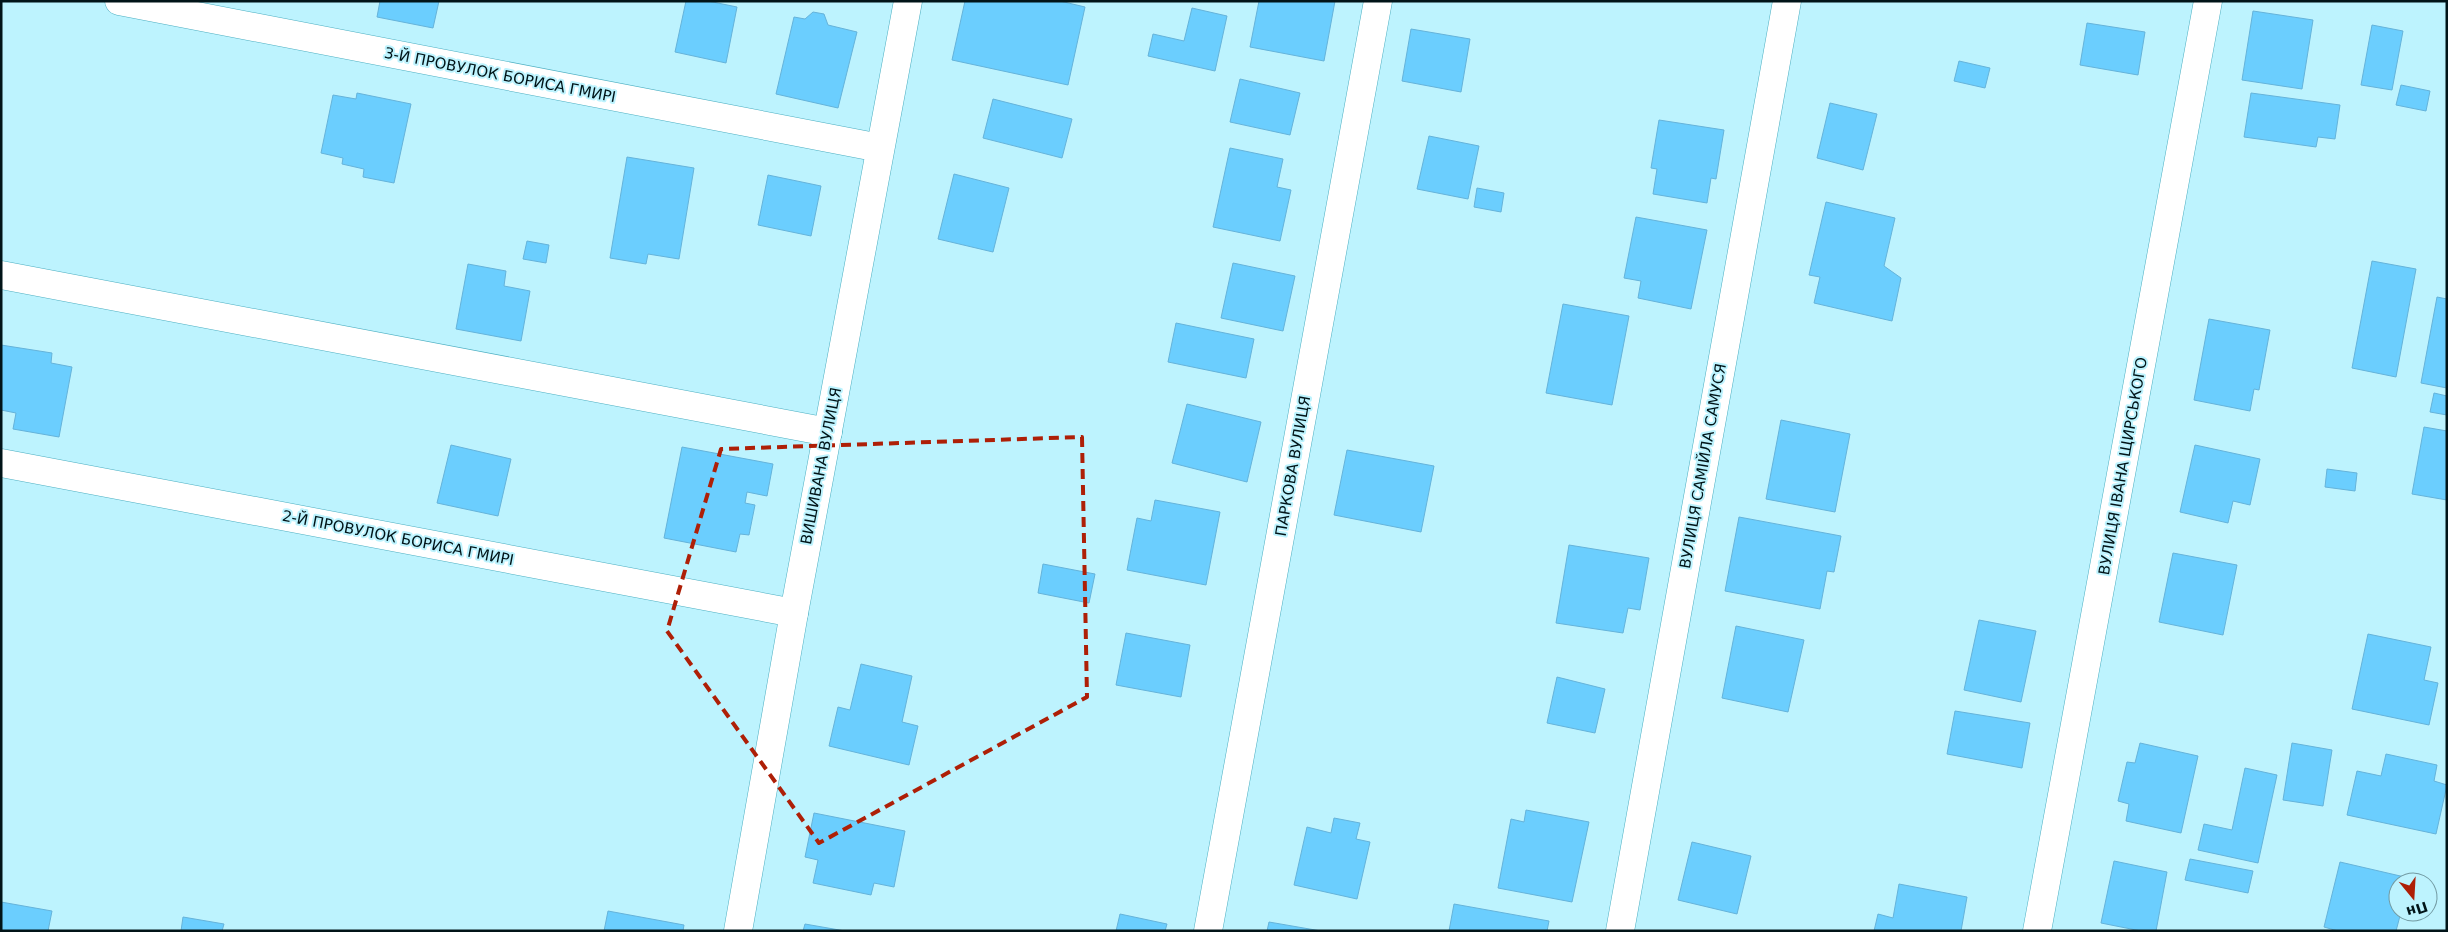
<svg xmlns="http://www.w3.org/2000/svg" width="2448" height="932" font-family="'DejaVu Sans',sans-serif">
  <style>
    .building { fill: #6bcefe; stroke: #65b3da }
    .lines { fill: none; stroke-linecap: round; stroke-linejoin: round }
    .minor-casing { stroke: #4baec1; stroke-width: 29 }
    .minor { stroke: #fff; stroke-width: 28 }
    .marked { fill: none; stroke: #ae1f07; stroke-width: 4; stroke-dasharray: 10 6; stroke-linejoin: round }
    .labels { text-anchor: middle; stroke-width: 4; stroke-linejoin: round; paint-order: stroke }
    .street-label { font-size: 15px; fill: #011418; stroke: #bdf3fe }
  </style>
  <rect width="100%" height="100%" fill="#bdf3fe"/>
  <g class="building">
    <polygon points="380,1 439,1 433,28 377,17"/>
    <polygon points="686,1 708,1 737,7 726,63 675,52"/>
    <polygon points="965,1 1060,1 1085,7 1068,85 952,60"/>
    <polygon points="1259,1 1335,1 1324,61 1250,47"/>
    <polygon points="1192,8 1227,16 1215,71 1148,56 1153,34 1184,41"/>
    <polygon points="2253,11 2313,20 2302,89 2242,80"/>
    <polygon points="813,12 824,14 828,25 857,32 838,108 776,94 794,17 805,19"/>
    <polygon points="2087,23 2145,32 2138,75 2080,65"/>
    <polygon points="2372,25 2403,31 2392,90 2361,85"/>
    <polygon points="1411,29 1470,39 1461,92 1402,81"/>
    <polygon points="1959,61 1990,68 1985,88 1954,81"/>
    <polygon points="1240,79 1300,93 1290,135 1230,122"/>
    <polygon points="2401,85 2430,91 2426,111 2396,105"/>
    <polygon points="357,93 411,104 394,183 363,177 364,169 342,164 343,158 321,153 333,95 356,99"/>
    <polygon points="2251,93 2340,105 2335,139 2318,137 2316,147 2244,137"/>
    <polygon points="993,99 1072,119 1062,158 983,138"/>
    <polygon points="1830,103 1877,114 1863,170 1817,158"/>
    <polygon points="1659,120 1724,130 1716,179 1711,178 1707,203 1653,194 1657,169 1651,168"/>
    <polygon points="1429,136 1479,146 1468,199 1417,189"/>
    <polygon points="1230,148 1283,159 1277,187 1291,190 1280,241 1213,227"/>
    <polygon points="627,157 694,168 679,259 648,254 646,264 610,258"/>
    <polygon points="954,174 1009,188 993,252 938,239"/>
    <polygon points="768,175 821,186 811,236 758,225"/>
    <polygon points="1477,188 1504,193 1501,212 1474,207"/>
    <polygon points="1826,202 1895,218 1884,266 1901,278 1892,321 1814,303 1820,277 1809,275"/>
    <polygon points="1636,217 1707,230 1691,309 1638,298 1641,281 1624,278"/>
    <polygon points="527,241 549,245 546,263 523,259"/>
    <polygon points="2372,261 2416,269 2396,377 2352,368"/>
    <polygon points="1233,263 1295,276 1283,331 1221,318"/>
    <polygon points="468,264 506,271 504,286 530,291 521,341 456,329"/>
    <polygon points="2437,297 2447,299 2447,388 2421,383"/>
    <polygon points="1563,304 1629,316 1612,405 1546,393"/>
    <polygon points="2209,319 2270,330 2259,390 2254,389 2250,411 2194,400"/>
    <polygon points="1176,323 1254,339 1246,378 1168,362"/>
    <polygon points="1,345 52,353 51,363 72,367 59,437 13,429 16,413 1,410"/>
    <polygon points="2434,393 2447,396 2447,415 2430,412"/>
    <polygon points="1187,404 1261,422 1247,482 1172,463"/>
    <polygon points="1781,420 1850,434 1835,512 1766,499"/>
    <polygon points="2424,427 2447,431 2447,500 2412,494"/>
    <polygon points="451,445 511,459 498,516 437,503"/>
    <polygon points="2195,445 2260,459 2250,505 2233,501 2228,523 2180,512"/>
    <polygon points="682,447 773,464 767,496 747,492 745,503 755,505 749,535 740,534 736,552 664,538"/>
    <polygon points="1347,450 1434,466 1421,532 1334,515"/>
    <polygon points="2327,469 2357,473 2355,491 2325,487"/>
    <polygon points="1155,500 1220,512 1206,585 1127,570 1137,518 1151,521"/>
    <polygon points="1739,517 1841,536 1834,572 1827,571 1820,609 1725,591"/>
    <polygon points="1569,545 1649,558 1640,610 1628,608 1623,633 1556,623"/>
    <polygon points="2173,553 2237,565 2223,635 2159,622"/>
    <polygon points="1043,564 1095,574 1089,603 1038,593"/>
    <polygon points="1979,620 2036,631 2021,702 1964,690"/>
    <polygon points="1736,626 1804,640 1788,712 1722,698"/>
    <polygon points="1126,633 1190,645 1181,697 1116,685"/>
    <polygon points="2368,634 2431,647 2424,680 2438,683 2429,725 2352,709"/>
    <polygon points="861,664 912,676 902,722 918,726 909,765 829,746 838,707 850,710"/>
    <polygon points="1557,677 1605,689 1595,733 1547,723"/>
    <polygon points="1955,711 2030,723 2022,768 1947,754"/>
    <polygon points="2140,743 2198,756 2181,833 2126,821 2129,804 2118,801 2127,762 2135,763"/>
    <polygon points="2292,743 2332,750 2323,806 2283,800"/>
    <polygon points="2386,754 2437,765 2434,781 2447,785 2436,834 2347,815 2357,771 2381,776"/>
    <polygon points="2245,768 2277,775 2258,863 2198,850 2204,824 2232,830"/>
    <polygon points="1526,810 1589,822 1572,902 1498,888 1511,819 1524,822"/>
    <polygon points="814,813 905,831 894,887 874,883 871,895 813,883 818,860 805,857"/>
    <polygon points="1334,818 1360,823 1356,839 1370,842 1357,899 1294,885 1307,827 1331,833"/>
    <polygon points="1692,842 1751,856 1737,914 1678,900"/>
    <polygon points="2190,859 2253,871 2248,893 2185,880"/>
    <polygon points="2114,861 2167,872 2156,931 2141,931 2101,923"/>
    <polygon points="2340,862 2409,878 2408,882 2398,882 2398,912 2401,912 2396,931 2338,931 2324,927"/>
    <polygon points="1899,884 1967,897 1961,931 1874,931 1878,914 1893,918"/>
    <polygon points="1,902 52,911 48,931 1,931"/>
    <polygon points="1454,904 1549,921 1547,931 1449,931"/>
    <polygon points="608,911 684,925 683,931 604,931"/>
    <polygon points="1120,914 1167,924 1165,931 1116,931"/>
    <polygon points="183,917 224,924 222,931 181,931"/>
    <polygon points="1269,922 1321,931 1267,931"/>
    <polygon points="805,924 845,931 803,931"/>
  </g>
  <g class="lines">
    <defs>
      <g id="minor">
        <polyline points="119,1 880,148"/>
        <polyline points="1,275 828,432"/>
        <polyline points="1,463 794,613"/>
        <polyline points="738,931 794,613 908,1"/>
        <polyline points="1208,931 1378,1"/>
        <polyline points="1620,931 1787,1"/>
        <polyline points="2037,931 2208,1"/>
      </g>
    </defs>
    <use href="#minor" class="minor-casing"/>
    <use href="#minor" class="minor"/>
  </g>
  <path class="marked" d="M1082 437 1087 697 819 843 667 631 721 449Z"/>
  <g class="labels">
    <g class="street-label">
      <text transform="translate(500 75) rotate(11)" y="5">3-Й ПРОВУЛОК БОРИСА ГМИРІ</text>
      <text transform="translate(821 466) rotate(-79)" y="5">ВИШИВАНА ВУЛИЦЯ</text>
      <text transform="translate(1293 466) rotate(-80)" y="5">ПАРКОВА ВУЛИЦЯ</text>
      <text transform="translate(1703 466) rotate(-80)" y="5">ВУЛИЦЯ САМІЙЛА САМУСЯ</text>
      <text transform="translate(2123 466) rotate(-80)" y="5">ВУЛИЦЯ ІВАНА ЩИРСЬКОГО</text>
      <text transform="translate(398 538) rotate(11)" y="5">2-Й ПРОВУЛОК БОРИСА ГМИРІ</text>
    </g>
  </g>
  <rect width="2448" height="932" fill="none" stroke="#011418" stroke-width="5"/>
  <g transform="translate(2413 897) rotate(162)"><circle r="24" fill="#bdf3fe" stroke="#729aa2"/>
  <path d="M0-4L9 19L0 12L-9 19Z" fill="#ae1f07"/>
  <text y="-8" font-size="14" font-weight="bold" text-anchor="middle" fill="#011418">Пн</text>
  </g>
</svg>
